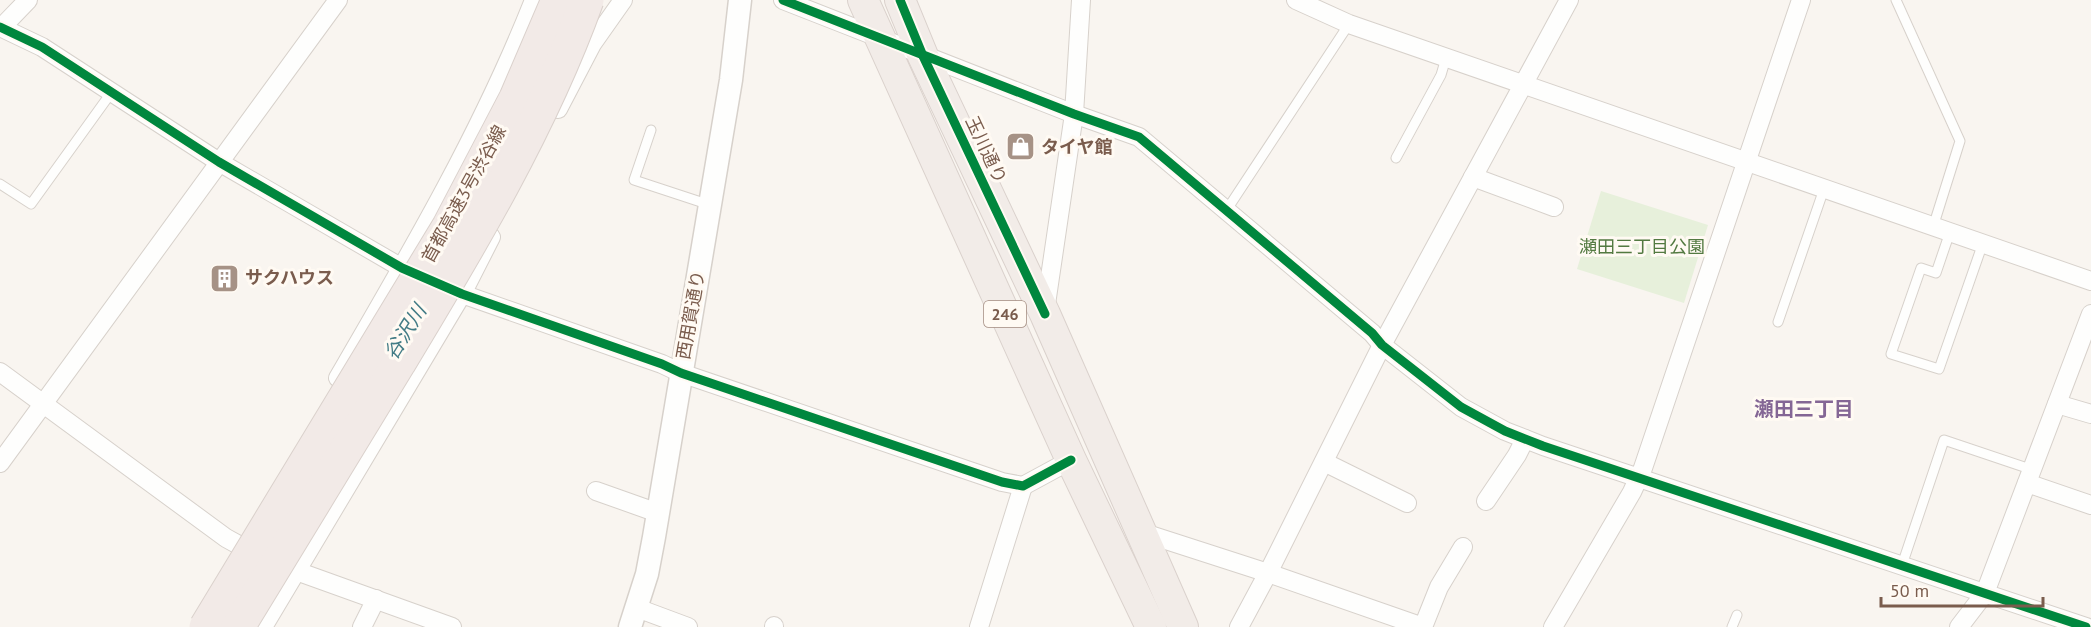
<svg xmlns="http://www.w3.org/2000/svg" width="2091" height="627" font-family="'PT Sans','Noto Sans JP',sans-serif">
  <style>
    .green { fill: #e7f0db }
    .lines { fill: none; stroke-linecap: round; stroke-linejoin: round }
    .service-casing { stroke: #d7d1cb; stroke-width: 11 }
    .minor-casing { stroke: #d7d1cb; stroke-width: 20 }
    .tertiary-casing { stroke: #d7d1cb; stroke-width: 25 }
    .trunk-casing { stroke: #dad1cc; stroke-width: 32 }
    .service { stroke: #fefefd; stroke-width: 9 }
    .minor { stroke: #fefefd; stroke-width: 18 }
    .tertiary { stroke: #fefefd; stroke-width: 22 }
    .trunk { stroke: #f2ece8; stroke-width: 30 }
    .motorway-bridge-casing { stroke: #dad1cc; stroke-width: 35; stroke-linecap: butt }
    .motorway-bridge { stroke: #f2eae7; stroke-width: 33 }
    .cycleway-casing { stroke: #fffaf3; stroke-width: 13 }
    .cycleway { stroke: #00873e; stroke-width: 9 }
    .labels { text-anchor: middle; stroke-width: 6; stroke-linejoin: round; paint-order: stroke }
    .shield { fill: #fffaf3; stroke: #a28b7f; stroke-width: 1.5 }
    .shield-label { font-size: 16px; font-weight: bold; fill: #7a5c4d }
    .poi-label { font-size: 18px; font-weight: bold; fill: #7a5c4d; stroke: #fffaf3; text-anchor: start }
    .street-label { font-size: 18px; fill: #7a5c4d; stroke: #fffaf3 }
    .park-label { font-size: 18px; fill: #537a41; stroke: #fffaf3 }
    .water-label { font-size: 20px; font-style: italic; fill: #437c86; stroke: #fffaf3 }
    .neighbourhood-label { font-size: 20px; font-weight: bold; fill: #846695; stroke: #fffaf3 }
  </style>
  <rect width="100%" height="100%" fill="#f9f5f0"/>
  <polygon class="green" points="1601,191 1708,225 1684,303 1577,269"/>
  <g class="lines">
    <defs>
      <g id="service">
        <polyline points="1896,0 1960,141 1933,227"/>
        <polyline points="651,130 634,180 710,205"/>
        <polyline points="1396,158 1441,75 1446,58"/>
        <polyline points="0,184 31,204 111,93"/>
        <polyline points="1226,211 1349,24"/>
        <polyline points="1950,232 1936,273 1921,268 1891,354 1939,369 1983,243"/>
        <polyline points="1778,322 1824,189"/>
        <polyline points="1902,565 1944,440 2033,470"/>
        <polyline points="1732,627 1737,615"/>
      </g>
      <g id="minor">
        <polyline points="783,0 1074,114 1139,137 1372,333 1382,345 1461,407 1505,431 1543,446 2086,627"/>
        <polyline points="1296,0 1349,24 2091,281"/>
        <polyline points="0,27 42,47 219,162 402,268 462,294 662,364 681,373 1002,482 1023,486 1071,460"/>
        <polyline points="2,27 28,0"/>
        <polyline points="558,109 592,44 623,0"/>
        <polyline points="1473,177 1554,207"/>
        <polyline points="1045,311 1074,114 1081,0"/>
        <polyline points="0,372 226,538 257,555"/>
        <path d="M338 378C409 256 482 132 534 0"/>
        <polyline points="2057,404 2091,414"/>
        <polyline points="1324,462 1407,503"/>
        <polyline points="0,463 338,0"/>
        <polyline points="2027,483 2091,505"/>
        <polyline points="596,491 658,513"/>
        <polyline points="1486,501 1517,455 1525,439"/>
        <polyline points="1141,532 1268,573 1423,627"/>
        <polyline points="288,568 452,627"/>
        <polyline points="637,608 688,627"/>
        <polyline points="263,627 462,294 491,237"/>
        <polyline points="362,627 376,599"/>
        <polyline points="774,627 774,626"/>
        <polyline points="979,627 1023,486"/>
        <polyline points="1239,627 1268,573 1382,345 1569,0"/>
        <polyline points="1423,627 1439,587 1463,547"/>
        <polyline points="1553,627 1632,492 1643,468 1801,0"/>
        <polyline points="1959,627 1985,593 2091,314"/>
      </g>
      <polyline id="tertiary" points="630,627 647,574 654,537 731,80 740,0"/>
      <g id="trunk">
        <polyline points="863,0 1071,460 1151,627"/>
        <polyline points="900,0 923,56 1045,314 1183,627"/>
      </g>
    </defs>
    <use href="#service" class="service-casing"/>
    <use href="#minor" class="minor-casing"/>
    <use href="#tertiary" class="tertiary-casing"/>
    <use href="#trunk" class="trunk-casing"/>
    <use href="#service" class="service"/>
    <use href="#minor" class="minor"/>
    <use href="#tertiary" class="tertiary"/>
    <use href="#trunk" class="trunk"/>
    <defs>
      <g id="motorway-bridge">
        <polyline points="206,627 449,226 516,98 558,0"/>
        <path d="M238 627C292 539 345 451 399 363 469 247 541 128 587 0"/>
      </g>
    </defs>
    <use href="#motorway-bridge" class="motorway-bridge-casing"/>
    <use href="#motorway-bridge" class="motorway-bridge"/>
    <defs>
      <g id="cycleway">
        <polyline points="783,0 1074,114 1139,137 1372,333 1382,345 1461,407 1505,431 1543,446 2086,627"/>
        <polyline points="900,0 923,56 1045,314"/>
        <polyline points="0,27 42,47 219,162 402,268 462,294 662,364 681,373 1002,482 1023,486 1071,460"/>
      </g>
    </defs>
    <use href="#cycleway" class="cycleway-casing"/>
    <use href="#cycleway" class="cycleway"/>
  </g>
  <defs>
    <symbol id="shop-square" viewBox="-11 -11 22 22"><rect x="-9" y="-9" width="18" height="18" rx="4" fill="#a69286" stroke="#fffaf3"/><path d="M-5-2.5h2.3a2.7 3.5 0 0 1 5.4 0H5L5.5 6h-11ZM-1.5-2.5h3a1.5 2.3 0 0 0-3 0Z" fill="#fff"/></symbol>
    <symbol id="building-square" viewBox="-11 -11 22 22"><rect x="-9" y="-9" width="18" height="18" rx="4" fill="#a69286" stroke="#fffaf3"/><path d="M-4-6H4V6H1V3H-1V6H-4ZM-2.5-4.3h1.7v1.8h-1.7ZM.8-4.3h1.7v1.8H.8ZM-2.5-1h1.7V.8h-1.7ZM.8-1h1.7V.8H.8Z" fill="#fff"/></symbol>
  </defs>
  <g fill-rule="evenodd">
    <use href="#shop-square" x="1004" y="130" width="33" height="33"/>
    <use href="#building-square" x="208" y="262" width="33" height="33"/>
  </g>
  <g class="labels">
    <rect class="shield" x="984" y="301" width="42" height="26" rx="4.5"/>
    <g class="shield-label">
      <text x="1005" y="320">246</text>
    </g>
    <g class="poi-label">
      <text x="1041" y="153">タイヤ館</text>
      <text x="245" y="284">サクハウス</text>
    </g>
    <g class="street-label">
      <text transform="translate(986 150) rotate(65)" y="6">玉川通り</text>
      <text transform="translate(464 194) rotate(-61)" y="6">首都高速3号渋谷線</text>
      <text transform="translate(691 315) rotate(-80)" y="6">西用賀通り</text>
    </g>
    <g class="park-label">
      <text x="1642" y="253">瀬田三丁目公園</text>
    </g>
    <g class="water-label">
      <text transform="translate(405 332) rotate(-58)" y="7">谷沢川</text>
    </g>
    <g class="neighbourhood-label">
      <text x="1804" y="416">瀬田三丁目</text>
    </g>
  </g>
  <path d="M1881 597v9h162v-9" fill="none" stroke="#7a5c4d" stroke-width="3"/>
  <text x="1890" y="597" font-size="18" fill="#7a5c4d" stroke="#fffaf3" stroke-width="4.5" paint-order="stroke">50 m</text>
</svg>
